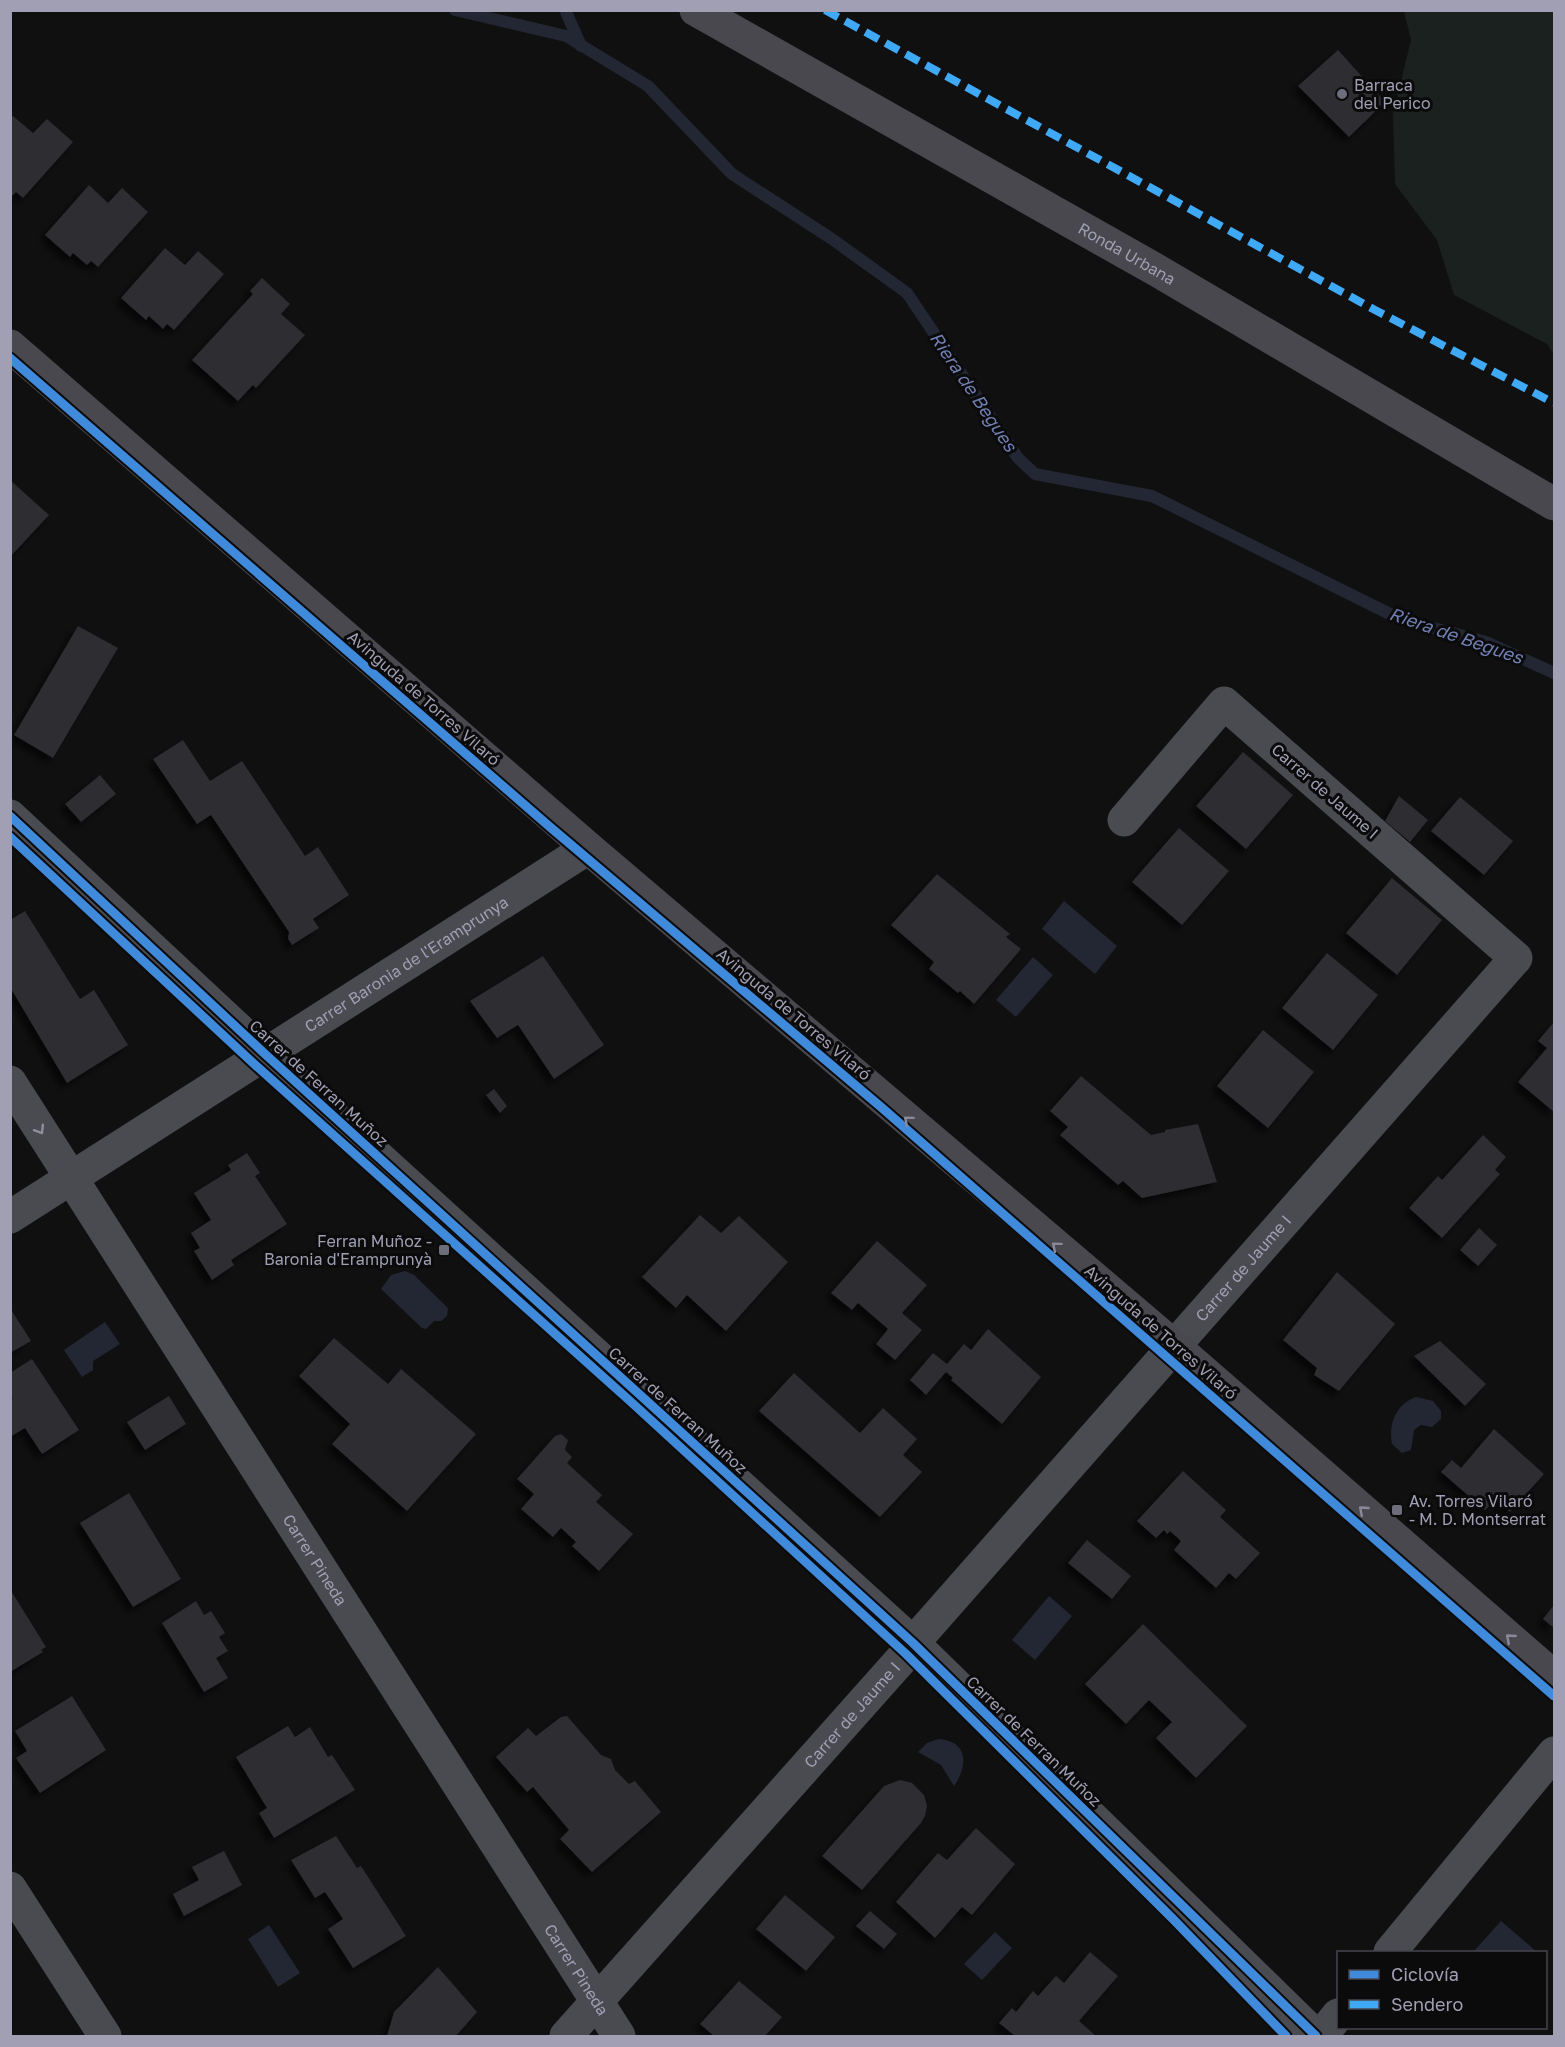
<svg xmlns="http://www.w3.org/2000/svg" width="1565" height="2047" font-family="'Golos Text',sans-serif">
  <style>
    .green { fill: #1a211e }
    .water { fill: #232733 }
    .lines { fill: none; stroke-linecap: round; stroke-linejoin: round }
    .stream { stroke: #232733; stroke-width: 12 }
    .building { fill: #2d2d30; filter: url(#shadow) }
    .street { stroke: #4a4a51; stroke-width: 33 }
    .secondary { stroke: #49484e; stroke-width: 33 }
    .quiet { stroke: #3fa9f5; stroke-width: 8; stroke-dasharray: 15 8; stroke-linecap: butt }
    .cycleway-casing { stroke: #0b0b0c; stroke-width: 13 }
    .cycleway { stroke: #408adc; stroke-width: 9 }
    .oneway { stroke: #8a899a }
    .oneway2 { stroke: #8f8e9f }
    .poi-dot { fill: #6e6d7a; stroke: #0b0b0c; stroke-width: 2 }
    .labels { text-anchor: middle; stroke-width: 6; stroke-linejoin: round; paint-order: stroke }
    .poi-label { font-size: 16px; fill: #a09fb3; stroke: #0b0b0c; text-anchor: start }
    .street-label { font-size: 16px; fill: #a09fb3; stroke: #0b0b0c }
    .water-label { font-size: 18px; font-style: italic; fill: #727fb2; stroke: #0b0b0c }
  </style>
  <defs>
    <filter id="shadow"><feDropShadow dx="-5.5" dy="5.5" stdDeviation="3" flood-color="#0009"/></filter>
  </defs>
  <rect width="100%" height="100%" fill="#101011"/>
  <polygon class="green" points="1404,11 1554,11 1554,355 1547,344 1454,295 1437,240 1395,184 1393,114 1411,40"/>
  <g class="water">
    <polygon points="1064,901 1117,946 1095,974 1042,929"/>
    <polygon points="1033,957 1053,975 1016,1017 996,1000"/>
    <polygon points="405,1271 414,1275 448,1308 447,1316 441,1321 434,1321 426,1329 422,1328 381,1289 391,1275"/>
    <polygon points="105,1322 120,1344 93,1361 93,1370 82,1377 64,1350"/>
    <path d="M1416 1397 1433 1401 1441 1411V1419L1432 1427 1421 1425 1414 1430 1411 1450 1402 1453 1392 1444C1388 1424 1396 1404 1416 1397Z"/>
    <polygon points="1049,1596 1072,1616 1035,1660 1012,1640"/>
    <path d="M938 1739C969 1741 968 1766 954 1786L941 1765 918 1752 927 1743Z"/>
    <polygon points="1501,1921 1537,1952 1473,1952"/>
    <polygon points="269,1925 300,1973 278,1987 248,1939"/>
    <polygon points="995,1932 1012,1948 982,1980 964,1964"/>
  </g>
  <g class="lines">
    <g class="stream">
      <polyline points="455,10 566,36 648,86 732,174 832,239 907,293 1018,458 1035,474 1152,496 1400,619 1486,642 1554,673"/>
      <polyline points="566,12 581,46"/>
    </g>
  </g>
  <g class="building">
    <polygon points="1338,50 1385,102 1349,137 1298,86"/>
    <polygon points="13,116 33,133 47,119 73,142 23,198 16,192 12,196 10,194 10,119"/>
    <polygon points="89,185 108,203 122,188 148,212 98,267 91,261 87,265 73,253 70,257 45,235"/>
    <polygon points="165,248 185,265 198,251 224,274 174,330 167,324 163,329 149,316 146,320 121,298"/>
    <polygon points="262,278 290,304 281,314 305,335 256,388 253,385 238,401 192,360 253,294 250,291"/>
    <polygon points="10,480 49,515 10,557"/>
    <polygon points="78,626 118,648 53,758 14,735"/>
    <polygon points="183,740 210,781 242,761 305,856 318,847 349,895 313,919 319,928 292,945 288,939 289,932 211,815 197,824 153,759"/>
    <polygon points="1243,752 1293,795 1246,849 1196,806"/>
    <polygon points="100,775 116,794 81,822 65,804"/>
    <polygon points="1399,796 1428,820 1410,842 1385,821"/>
    <polygon points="1460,797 1513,841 1484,875 1431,831"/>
    <polygon points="1179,828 1229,871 1182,925 1132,882"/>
    <polygon points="937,874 1010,934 1006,937 1021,949 974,1004 960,991 958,993 929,969 934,962 891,925"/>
    <polygon points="1392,878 1442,920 1397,975 1346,933"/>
    <polygon points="25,911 80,999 94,990 128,1045 67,1083 10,987 10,920"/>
    <polygon points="1327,953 1378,995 1333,1050 1282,1008"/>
    <polygon points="543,956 604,1045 554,1079 518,1025 497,1038 470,1001"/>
    <polygon points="1554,1022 1554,1112 1518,1082 1547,1048 1538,1041"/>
    <polygon points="1263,1030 1314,1072 1268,1128 1217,1086"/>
    <polygon points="1081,1076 1151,1135 1165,1132 1165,1130 1198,1124 1217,1182 1142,1198 1123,1181 1118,1185 1060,1135 1068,1127 1050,1111"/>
    <polygon points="494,1089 507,1106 500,1113 486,1095"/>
    <polygon points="1483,1135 1506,1157 1495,1170 1500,1174 1442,1238 1409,1208 1438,1176 1442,1180"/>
    <polygon points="247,1153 260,1173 255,1176 287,1224 231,1260 234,1265 212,1280 194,1251 200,1248 191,1233 211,1220 194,1193 231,1170 228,1165"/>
    <polygon points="700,1215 721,1233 739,1216 788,1262 726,1331 687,1295 676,1308 642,1277"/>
    <polygon points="1479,1228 1497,1245 1478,1266 1460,1250"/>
    <polygon points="877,1241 927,1285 902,1313 922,1330 895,1360 876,1344 888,1329 858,1303 852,1310 831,1293"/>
    <polygon points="1337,1272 1395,1324 1339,1391 1314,1375 1317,1368 1283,1340"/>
    <polygon points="10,1308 31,1341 10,1353"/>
    <polygon points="988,1329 1041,1377 1002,1424 951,1380 953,1378 946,1372 926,1395 910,1380 933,1353 947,1364 964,1344 971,1350"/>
    <polygon points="334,1338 388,1384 401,1369 476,1434 407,1511 332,1444 350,1424 299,1376"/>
    <polygon points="1440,1341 1486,1384 1465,1406 1414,1356"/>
    <polygon points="32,1359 79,1430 42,1454 25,1428 10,1437 10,1400 13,1398 10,1395 10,1373"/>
    <polygon points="794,1373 860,1433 883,1408 917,1439 903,1455 922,1472 880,1517 759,1411"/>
    <polygon points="169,1396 186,1424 145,1450 127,1422"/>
    <polygon points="1494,1429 1544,1474 1510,1512 1495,1500 1485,1510 1441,1472 1452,1460 1461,1468"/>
    <polygon points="561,1434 568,1440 565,1450 572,1457 567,1463 602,1495 596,1502 633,1534 599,1571 572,1546 576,1542 561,1528 553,1537 521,1509 534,1494 517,1479 555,1436"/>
    <polygon points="1183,1471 1226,1510 1220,1517 1260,1553 1236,1579 1229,1573 1216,1588 1174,1550 1181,1541 1170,1531 1167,1534 1164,1530 1156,1538 1137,1521"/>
    <polygon points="129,1493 181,1579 133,1607 80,1523"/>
    <polygon points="1087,1540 1131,1576 1112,1599 1068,1563"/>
    <polygon points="10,1589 46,1647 41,1650 43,1652 10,1672"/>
    <polygon points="196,1601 204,1615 211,1611 225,1633 219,1637 228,1651 216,1658 228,1678 204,1692 162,1623"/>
    <polygon points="1554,1605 1554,1628 1543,1619"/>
    <polygon points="1143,1624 1247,1726 1196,1778 1156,1738 1172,1722 1149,1700 1126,1724 1085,1684"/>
    <polygon points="72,1696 106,1750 40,1793 16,1758 27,1751 15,1731"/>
    <polygon points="567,1716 601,1755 611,1759 615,1770 629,1784 635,1781 661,1812 592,1872 560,1839 569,1830 533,1787 527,1792 496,1757 528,1728 536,1736 561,1717"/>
    <polygon points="288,1726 295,1737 310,1727 328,1757 332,1755 355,1790 274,1838 259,1813 267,1808 236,1757"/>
    <polygon points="900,1780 912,1783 924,1795 927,1806 925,1816 921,1823 862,1890 822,1856 884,1786"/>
    <polygon points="976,1828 1015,1864 972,1915 962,1907 935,1938 896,1902 938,1853 947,1860"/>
    <polygon points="336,1836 357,1868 361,1866 406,1936 353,1968 328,1929 343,1919 325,1892 315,1898 291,1860"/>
    <polygon points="224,1851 242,1885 184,1916 173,1894 199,1880 192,1867"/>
    <polygon points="785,1895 835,1937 806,1971 756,1929"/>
    <polygon points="870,1911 897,1934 884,1949 856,1926"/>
    <polygon points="1090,1952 1118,1976 1079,2021 1096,2036 1015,2036 999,2023 1012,2008 1016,2012 1033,1991 1038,1996 1056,1976 1064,1983"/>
    <polygon points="438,1967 477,2012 456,2036 387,2036 394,2012"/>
    <polygon points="739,1981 782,2017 765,2036 714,2036 700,2024"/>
  </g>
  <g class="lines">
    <g class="street">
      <polyline points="10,816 265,1054 913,1643 1316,2036"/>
      <path id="s1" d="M10 1082 619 2036"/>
      <path id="s2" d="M10 1217 588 848"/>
      <polyline points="10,1888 105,2036"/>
      <polyline points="1390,1952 1554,1753"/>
      <path id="s3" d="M566 2036 906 1654 913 1643 1516 958 1224 703 1124 820"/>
      <polyline points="1321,2036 1338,2015"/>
    </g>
    <g class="secondary">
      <path id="s4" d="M696 10 1158 271 1554 504"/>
      <polyline points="10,346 588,848 1174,1346 1554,1677"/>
    </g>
    <polyline class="quiet" points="825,10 1375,310 1554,403"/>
    <defs>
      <g id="cycleway">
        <polyline points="10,358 550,827 881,1107 1554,1696"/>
        <polyline points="10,816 265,1054 913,1643 1316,2036"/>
        <polyline points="10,837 252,1062 630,1401 906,1654 1173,1919 1286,2036"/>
      </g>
    </defs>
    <use href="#cycleway" class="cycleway-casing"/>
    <use href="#cycleway" class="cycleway"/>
  </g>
  <defs><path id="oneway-chevron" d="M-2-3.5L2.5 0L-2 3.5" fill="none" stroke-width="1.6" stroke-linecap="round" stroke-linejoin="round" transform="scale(1.5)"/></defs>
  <g class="oneway">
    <use href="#oneway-chevron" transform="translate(908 1120) rotate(-140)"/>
    <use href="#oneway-chevron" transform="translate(1056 1246) rotate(-140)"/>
    <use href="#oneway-chevron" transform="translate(1363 1510) rotate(-139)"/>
    <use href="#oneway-chevron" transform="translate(1510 1638) rotate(-139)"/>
  </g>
  <use class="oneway2" href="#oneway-chevron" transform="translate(40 1130) rotate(58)"/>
  <g class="poi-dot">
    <circle cx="1342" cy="94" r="6"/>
    <rect x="438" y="1244" width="12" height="12" rx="3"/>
    <rect x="1391" y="1504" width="12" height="12" rx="3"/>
  </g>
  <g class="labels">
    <g class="poi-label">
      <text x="1354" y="91">Barraca<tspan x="1354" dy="18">del Perico</tspan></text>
      <text x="432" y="1247" text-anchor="end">Ferran Muñoz -<tspan x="432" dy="18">Baronia d'Eramprunyà</tspan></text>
      <text x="1409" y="1507">Av. Torres Vilaró<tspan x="1409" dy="18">- M. D. Montserrat</tspan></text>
    </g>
    <g class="street-label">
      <text dy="6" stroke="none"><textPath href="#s4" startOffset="495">Ronda Urbana</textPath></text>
      <text transform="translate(424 698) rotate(41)" y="6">Avinguda de Torres Vilaró</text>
      <text transform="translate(1325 791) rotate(41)" y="6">Carrer de Jaume I</text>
      <text dy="6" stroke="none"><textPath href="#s2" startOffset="470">Carrer Baronia de l'Eramprunya</textPath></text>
      <text transform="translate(794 1014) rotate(40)" y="6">Avinguda de Torres Vilaró</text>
      <text transform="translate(319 1083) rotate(42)" y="6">Carrer de Ferran Muñoz</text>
      <text dy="6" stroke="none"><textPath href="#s3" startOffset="1024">Carrer de Jaume I</textPath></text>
      <text transform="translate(1161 1332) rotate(41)" y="6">Avinguda de Torres Vilaró</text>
      <text transform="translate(678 1410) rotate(42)" y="6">Carrer de Ferran Muñoz</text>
      <text dy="6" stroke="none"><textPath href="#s1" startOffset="567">Carrer Pineda</textPath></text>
      <text dy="6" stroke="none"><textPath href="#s3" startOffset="430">Carrer de Jaume I</textPath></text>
      <text transform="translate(1034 1741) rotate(44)" y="6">Carrer de Ferran Muñoz</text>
      <text dy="6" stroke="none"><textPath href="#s1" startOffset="1053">Carrer Pineda</textPath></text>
    </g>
    <g class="water-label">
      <text transform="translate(973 392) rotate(56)" y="6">Riera de Begues</text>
      <text transform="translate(1456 636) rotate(19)" y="6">Riera de Begues</text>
    </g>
  </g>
  <rect width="1565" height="2047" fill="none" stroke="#a09fb3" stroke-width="24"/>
  <rect x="1337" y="1951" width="210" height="78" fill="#0b0b0c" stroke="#47464f" stroke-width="1.5"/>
  <rect x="1349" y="1970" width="30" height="9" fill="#408adc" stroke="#47464f" stroke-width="1.5"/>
  <text x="1391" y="1981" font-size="18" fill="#a09fb3">Ciclovía</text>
  <rect x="1349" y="2000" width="30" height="9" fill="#3fa9f5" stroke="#47464f" stroke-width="1.5"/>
  <text x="1391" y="2011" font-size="18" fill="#a09fb3">Sendero</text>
</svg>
